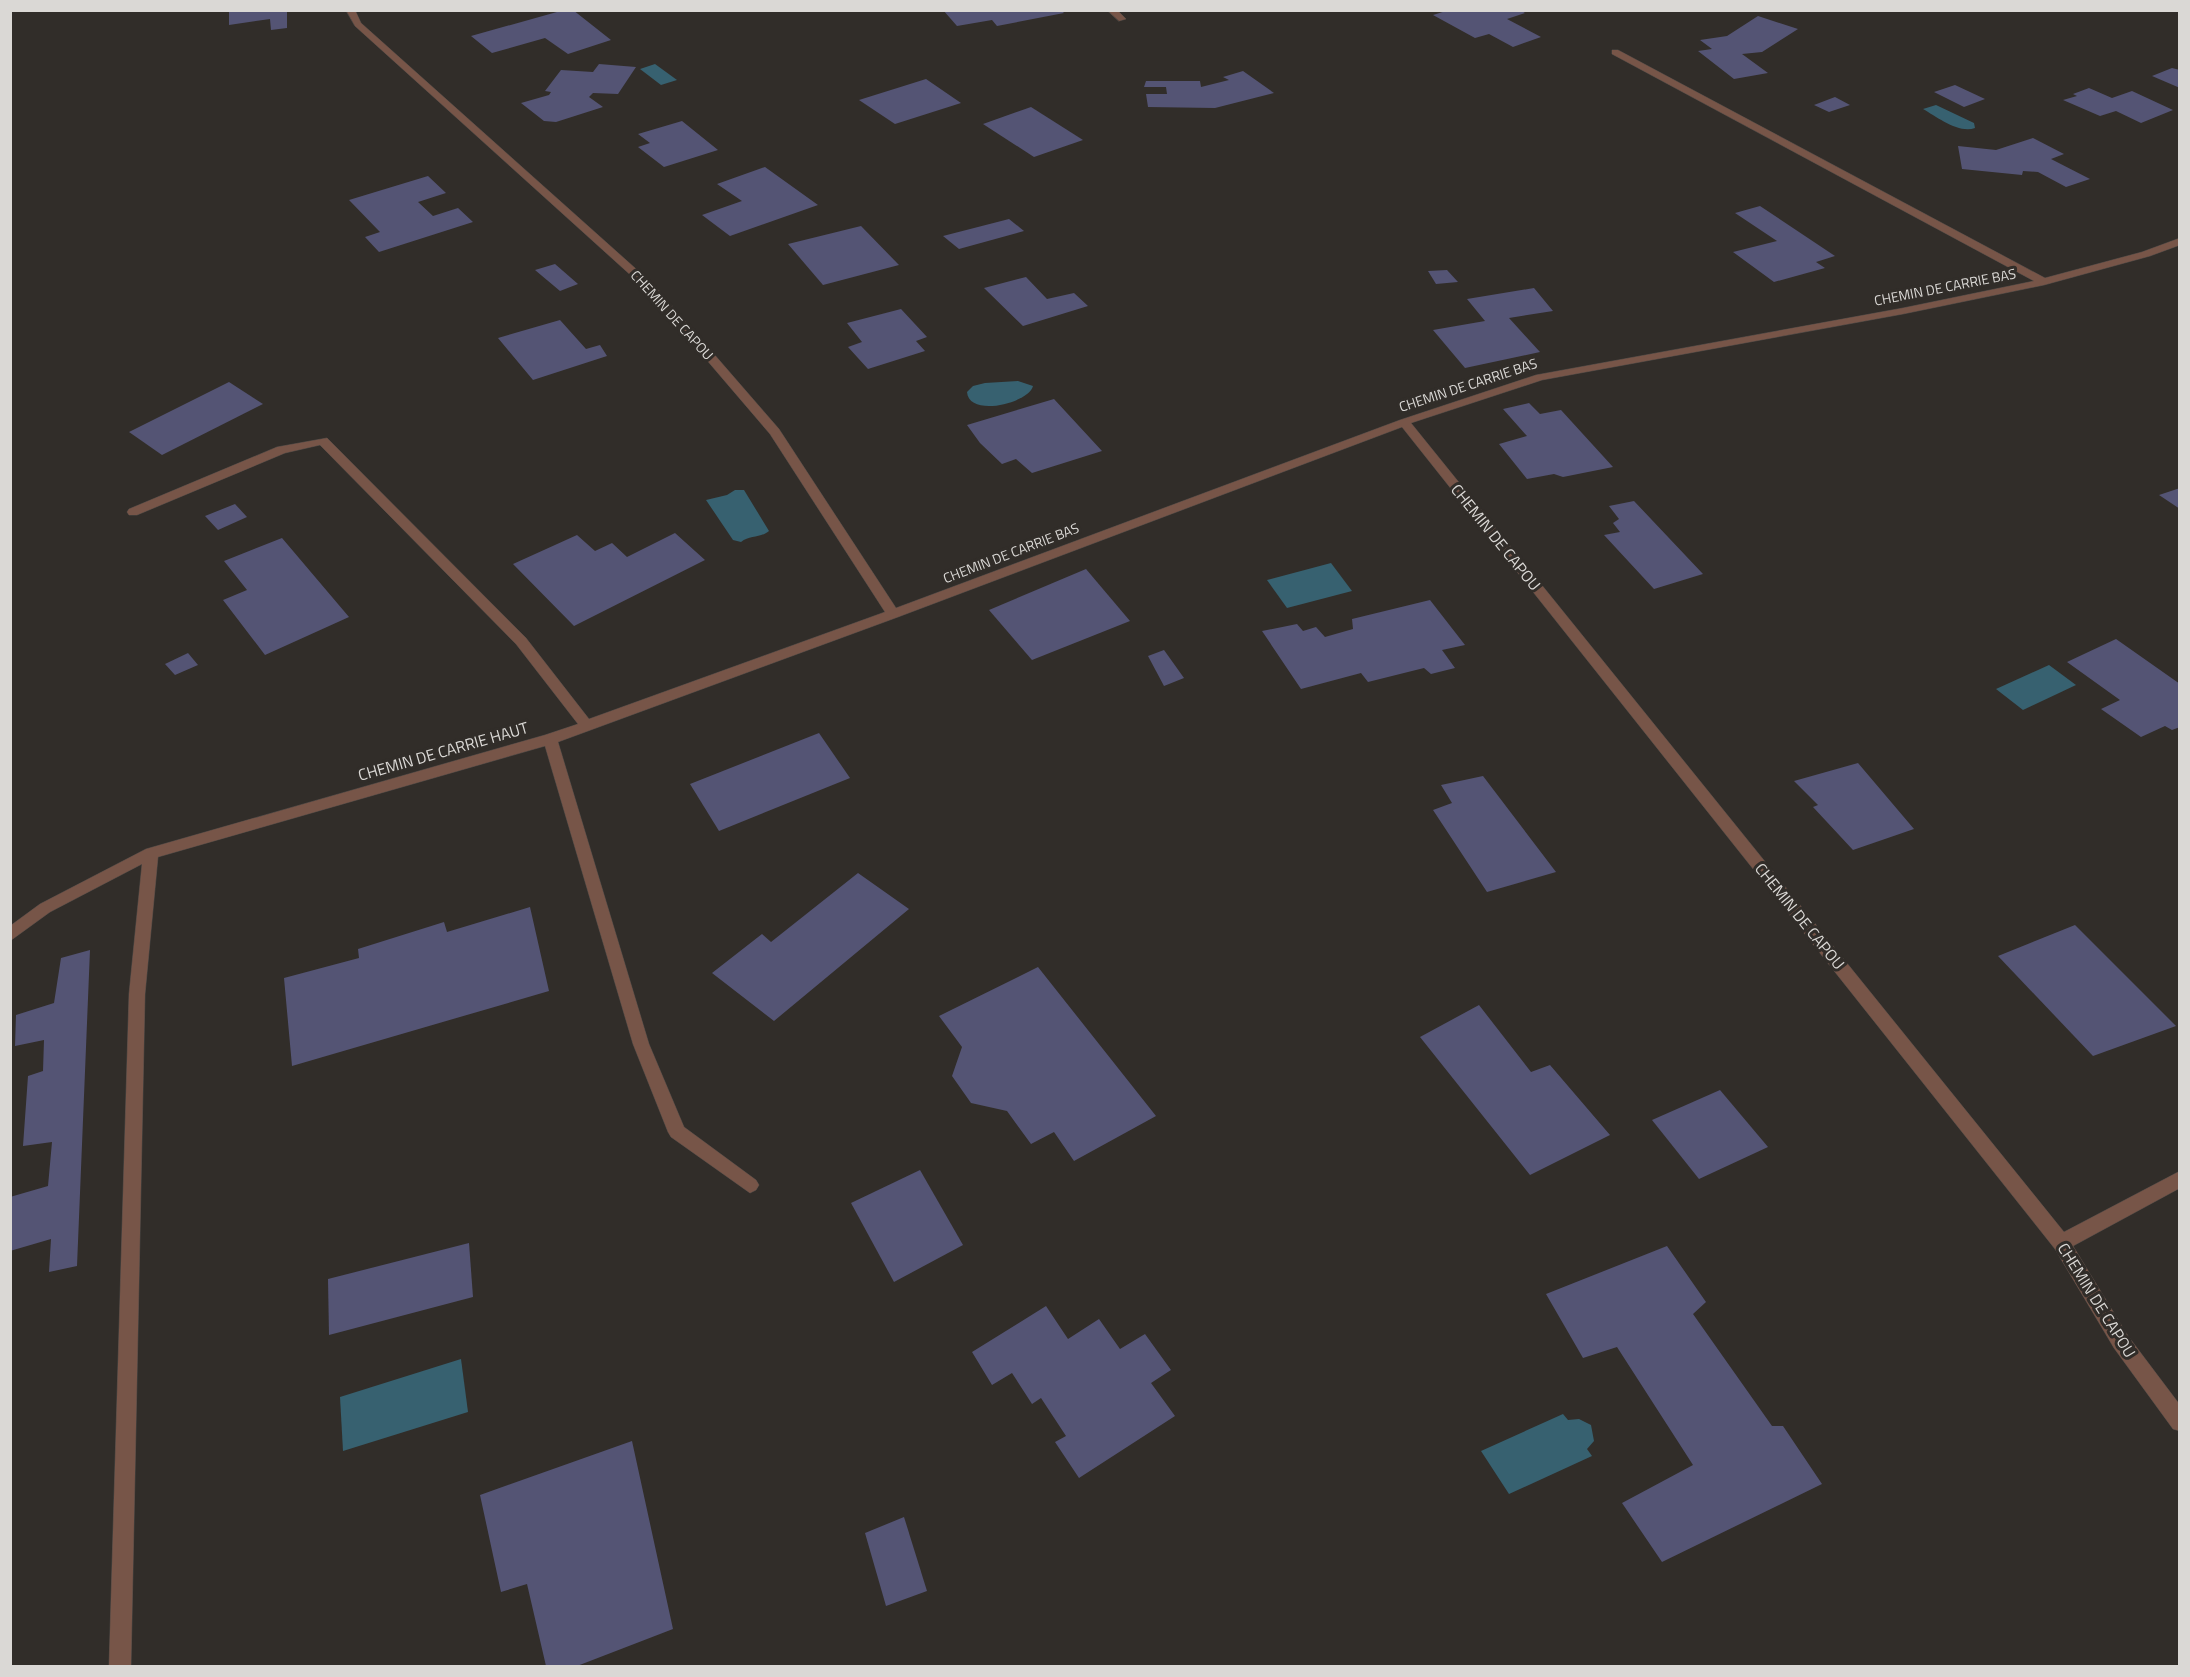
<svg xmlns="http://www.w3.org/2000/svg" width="2190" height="1677" font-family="'Titillium Web',sans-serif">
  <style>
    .water { fill: #376170 }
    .building { fill: #545474 }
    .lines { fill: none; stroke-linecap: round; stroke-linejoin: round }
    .minor-casing { stroke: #4c4845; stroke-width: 1 }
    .minor { fill: #775548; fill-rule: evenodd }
    .labels { text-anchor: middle; stroke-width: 6; stroke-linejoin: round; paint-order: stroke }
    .far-street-label { font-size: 14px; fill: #dad8d5; stroke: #312d29 }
    .street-label { font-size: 16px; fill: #dad8d5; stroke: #312d29 }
  </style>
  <rect width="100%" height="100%" fill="#312d29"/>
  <g class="water">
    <polygon points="655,64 677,80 661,85 640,69"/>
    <path d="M1936 105 1974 123 1975 128C1959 134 1937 117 1923 109Z"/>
    <path d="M1018 381 1033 386C1029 403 969 418 967 392L973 386 985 383Z"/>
    <path d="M735 490H744L769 531C761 538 750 535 741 542L733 540 706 500 727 495Z"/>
    <polygon points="1331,563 1352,591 1287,608 1267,580"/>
    <polygon points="2049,665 2076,685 2023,710 1996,689"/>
    <polygon points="461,1359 468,1412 343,1451 340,1397"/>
    <polygon points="1563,1414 1568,1420 1579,1419 1591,1425 1594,1441 1587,1449 1592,1456 1509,1494 1481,1451"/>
  </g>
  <g class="building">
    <polygon points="229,10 287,10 287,28 271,30 270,19 229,25"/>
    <polygon points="564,10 573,10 611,40 568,54 545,38 492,53 471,36"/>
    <polygon points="943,10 1061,10 1064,13 997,26 992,20 957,26"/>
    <polygon points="1449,10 1520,10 1525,13 1507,19 1541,37 1513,47 1489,34 1475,38 1433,15"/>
    <polygon points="1758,16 1798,29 1762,52 1742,54 1768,73 1734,79 1698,51 1712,49 1700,40 1727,36"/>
    <polygon points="599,64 636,67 618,94 593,93 589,97 603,107 556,122 544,121 521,103 549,95 551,92 545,91 561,70 593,72"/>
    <polygon points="2172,68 2180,70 2180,88 2152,76"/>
    <polygon points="1243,71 1274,93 1215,108 1148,107 1146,94 1167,94 1166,87 1144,87 1146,81 1200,81 1201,87 1229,80 1223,77"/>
    <polygon points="926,79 961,103 895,124 859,100"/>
    <polygon points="1955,85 1985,99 1964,107 1934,92"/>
    <polygon points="2089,88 2112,98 2132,91 2173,110 2141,123 2116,111 2100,116 2063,100 2077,96 2073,94"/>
    <polygon points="1835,97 1850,105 1829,112 1814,105"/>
    <polygon points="1031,107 1083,140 1034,157 983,124"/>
    <polygon points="682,121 718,150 664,167 638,147 650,143 638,134"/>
    <polygon points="2033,138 2064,154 2051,159 2090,179 2066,187 2038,172 2023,171 2022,175 1962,169 1958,146 1996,150"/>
    <polygon points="765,167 818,205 730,236 702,215 742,201 717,184"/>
    <polygon points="428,176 446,193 418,202 433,216 458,208 473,222 379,252 365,237 380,232 349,200"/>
    <polygon points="1760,206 1835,256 1816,262 1825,268 1774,282 1733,252 1777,241 1735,213"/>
    <polygon points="1009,219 1024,231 959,249 943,236"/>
    <polygon points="861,226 899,265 823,285 788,244"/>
    <polygon points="555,264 578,284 560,291 535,270"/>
    <polygon points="1447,270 1458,282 1436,284 1428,271"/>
    <polygon points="1026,277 1047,299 1074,293 1088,306 1023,326 984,288"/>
    <polygon points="1534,288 1553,311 1509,318 1540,352 1465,368 1433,330 1485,321 1467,299"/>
    <polygon points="901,309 927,337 916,341 925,351 868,369 848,347 862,342 847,323"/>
    <polygon points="560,320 586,349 600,345 607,356 533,380 498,338"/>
    <polygon points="229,382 263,404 162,455 129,432"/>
    <polygon points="1054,399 1102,451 1032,473 1016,459 1002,464 980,443 967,425"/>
    <polygon points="1529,403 1540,414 1561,410 1613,467 1563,477 1554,474 1527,479 1499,444 1527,436 1503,409"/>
    <polygon points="2180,488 2180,509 2159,495"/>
    <polygon points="1634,501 1703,574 1654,589 1604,535 1620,532 1613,523 1619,519 1609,506"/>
    <polygon points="235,504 247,517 218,530 205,516"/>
    <polygon points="675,533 705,560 574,626 513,564 577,535 595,551 612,543 627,557"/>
    <polygon points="282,538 349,617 265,655 223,600 247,590 224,561"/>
    <polygon points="1086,569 1130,621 1032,660 989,610"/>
    <polygon points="1430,600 1465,645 1442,650 1455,668 1431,674 1424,668 1368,682 1361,673 1301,689 1262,631 1297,624 1303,631 1316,627 1325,637 1353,629 1352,619"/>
    <polygon points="2116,639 2180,684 2180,727 2172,730 2165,726 2141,737 2101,709 2120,700 2067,662"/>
    <polygon points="1164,650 1184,678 1164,686 1148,656"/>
    <polygon points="188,653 198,665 175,675 165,664"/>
    <polygon points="819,733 850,778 719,831 690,784"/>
    <polygon points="1858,763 1914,829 1853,850 1813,807 1818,805 1794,781"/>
    <polygon points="1483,776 1556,872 1487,892 1433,810 1452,803 1441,785"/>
    <polygon points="858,873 909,909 774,1021 712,973 762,934 771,942"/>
    <polygon points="530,907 549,991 292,1066 284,978 359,958 358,949 444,922 447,932"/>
    <polygon points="2075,925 2176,1026 2093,1056 1998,956"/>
    <polygon points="90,950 77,1266 49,1272 51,1239 10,1251 10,1197 48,1186 52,1142 23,1146 28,1076 43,1071 44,1040 15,1046 16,1015 54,1003 61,958"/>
    <polygon points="1038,967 1156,1116 1074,1161 1054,1132 1031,1144 1007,1111 971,1103 952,1076 962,1047 939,1016"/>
    <polygon points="1479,1005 1531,1072 1550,1065 1610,1135 1530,1175 1420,1037"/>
    <polygon points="1720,1090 1768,1147 1699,1179 1652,1120"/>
    <polygon points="920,1170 963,1245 894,1282 851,1203"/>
    <polygon points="469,1243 473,1297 329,1335 328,1279"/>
    <polygon points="1667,1246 1706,1302 1693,1314 1772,1426 1783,1426 1822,1484 1662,1562 1622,1503 1693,1465 1617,1347 1583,1358 1546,1294"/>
    <polygon points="1046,1306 1068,1339 1099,1319 1120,1349 1145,1334 1171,1370 1151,1383 1175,1416 1079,1478 1055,1442 1066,1436 1041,1398 1032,1404 1012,1373 992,1385 972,1352"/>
    <polygon points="632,1441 673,1629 577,1666 546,1666 527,1584 501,1592 480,1495"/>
    <polygon points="904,1517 927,1591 886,1606 865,1533"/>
  </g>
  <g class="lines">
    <defs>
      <g id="minor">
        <polygon points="346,10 355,10 361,23 654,285 779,429 896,608 1400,420 1536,375 1903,308 2034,281 1612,54 1612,50 1618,50 2045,278 2142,252 2180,238 2180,245 2150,256 2044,285 1903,314 1542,380 1411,423 2064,1232 2180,1171 2180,1188 2073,1246 2128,1336 2180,1405 2180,1431 2173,1429 2114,1348 2055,1249 1402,427 898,617 558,742 649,1044 684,1127 756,1180 759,1185 756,1190 750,1193 671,1137 668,1132 633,1044 545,746 158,857 145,994 131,1666 109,1666 129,994 142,864 50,912 10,941 10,926 40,904 146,849 545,735 578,724 516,644 320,445 285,453 137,515 129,515 127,512 129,509 277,447 327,438 526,638 589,719 885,612 770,434 646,289 355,26"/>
        <polygon points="1107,10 1117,10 1126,19 1119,21"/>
      </g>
    </defs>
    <use href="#minor" class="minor-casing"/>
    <use href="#minor" class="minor"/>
  </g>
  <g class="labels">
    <g class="far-street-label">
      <text transform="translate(1945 287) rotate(-11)" y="5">CHEMIN DE CARRIE BAS</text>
      <text transform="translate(672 315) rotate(48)" y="5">CHEMIN DE CAPOU</text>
      <text transform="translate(1468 385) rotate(-18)" y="5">CHEMIN DE CARRIE BAS</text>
      <text transform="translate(1011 553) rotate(-21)" y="5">CHEMIN DE CARRIE BAS</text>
    </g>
    <g class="street-label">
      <text transform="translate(1496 537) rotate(51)" y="6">CHEMIN DE CAPOU</text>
      <text transform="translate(443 751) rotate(-16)" y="6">CHEMIN DE CARRIE HAUT</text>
      <text transform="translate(1800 916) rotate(51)" y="6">CHEMIN DE CAPOU</text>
      <text transform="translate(2097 1300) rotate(58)" y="6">CHEMIN DE CAPOU</text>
    </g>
  </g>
  <rect width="2190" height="1677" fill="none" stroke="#dad8d5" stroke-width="24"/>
</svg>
